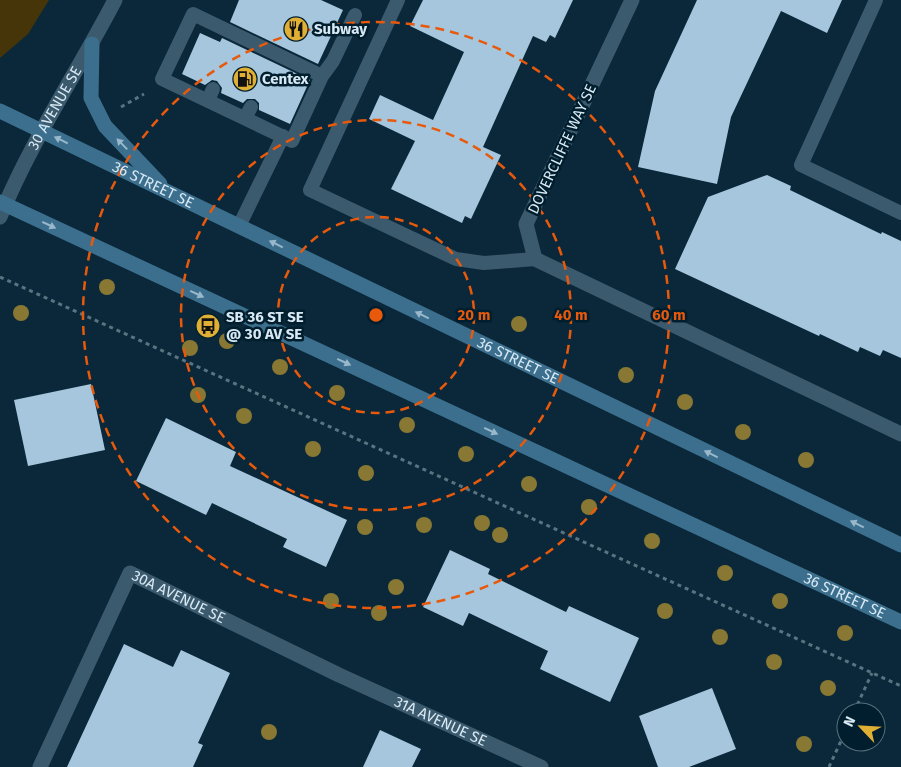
<svg xmlns="http://www.w3.org/2000/svg" width="901" height="767" font-family="'Fira Sans',sans-serif">
  <style>
    .green { fill: #463508 }
    .building { fill: #a5c6dc }
    .lines { fill: none; stroke-linecap: round; stroke-linejoin: round }
    .path { stroke: #5a7381; stroke-width: 3; stroke-dasharray: 4 4; stroke-linecap: butt }
    .lane { stroke: #3c5a6d; stroke-width: 14 }
    .street { stroke: #3c5a6d; stroke-width: 15 }
    .secondary { stroke: #3b6f8d; stroke-width: 15 }
    .tree { fill: #887834 }
    .oneway { fill: #99b8cb }
    .ring { fill: none; stroke: #e8590c; stroke-width: 2.5; stroke-dasharray: 9 6 }
    .labels { text-anchor: middle; stroke-width: 5; stroke-linejoin: round; paint-order: stroke }
    .poi-label { font-size: 15px; font-weight: bold; fill: #d8e9f4; stroke: #011e2e; text-anchor: start }
    .street-label { font-size: 15px; fill: #d8e9f4; stroke: #011e2e }
    .centre { fill: #e8590c; stroke: #011e2e; stroke-width: 2.5 }
    .ring-label { font-size: 15px; text-anchor: middle; font-weight: bold; fill: #e8590c; stroke: #011e2e; stroke-width: 5; stroke-linejoin: round; paint-order: stroke }
  </style>
  <rect width="100%" height="100%" fill="#0a2839"/>
  <polygon class="green" points="0,0 49,0 28,34 0,58"/>
  <g class="building">
    <polygon points="239,0 321,0 343,10 318,64 230,22"/>
    <polygon points="423,0 573,0 555,38 550,35 546,42 533,36 483,147 501,155 471,219 465,216 462,223 391,189 415,141 369,119 380,95 433,120 464,52 410,26"/>
    <polygon points="697,0 842,0 827,33 781,11 731,117 717,184 638,167 655,91"/>
    <polygon points="200,33 220,42 222,38 310,80 290,124 259,110 259,103 255,99 247,99 243,103 221,93 222,88 217,81 212,80 205,85 182,74"/>
    <polygon points="767,175 791,186 790,190 881,234 882,232 901,241 901,358 883,350 880,356 860,347 858,352 820,334 819,336 675,269 708,197"/>
    <polygon points="91,384 105,450 28,466 14,400"/>
    <polygon points="166,418 236,452 230,466 347,520 326,567 283,547 287,539 212,503 206,515 136,481"/>
    <polygon points="450,550 490,569 488,574 566,612 569,606 639,638 610,702 540,669 548,651 469,613 463,626 423,607"/>
    <polygon points="124,644 173,667 181,650 230,673 198,743 203,745 193,767 67,767"/>
    <polygon points="712,688 736,749 689,767 658,767 639,716"/>
    <polygon points="380,730 421,749 412,767 363,767"/>
  </g>
  <g class="lines">
    <g class="path">
      <polyline points="121,107 144,94"/>
      <polyline points="0,277 901,686"/>
      <polyline points="854,712 872,673"/>
      <polyline points="829,767 846,730"/>
    </g>
    <g class="lane">
      <polyline points="398,0 310,190 456,259 484,263 535,259"/>
      <polyline points="876,0 801,165 901,213"/>
      <polyline points="322,76 193,14 162,79 292,141 322,76 333,61 355,15"/>
      <polyline points="208,100 213,89"/>
      <polyline points="245,118 251,107"/>
      <polyline points="239,226 283,136"/>
    </g>
    <g class="street">
      <polyline points="632,0 526,224 535,259 901,434"/>
      <path id="s1" d="M0 217C31 141 77 73 115 0"/>
      <path id="s2" d="M40 767 130 573 339 675 541 767"/>
    </g>
    <g class="secondary">
      <polyline points="92,44 91,98 105,126 160,184"/>
      <path id="s3" d="M0 111 901 545"/>
      <path id="s4" d="M0 202 901 622"/>
    </g>
  </g>
  <g class="tree">
    <circle cx="107" cy="287" r="8"/>
    <circle cx="21" cy="313" r="8"/>
    <circle cx="519" cy="324" r="8"/>
    <circle cx="227" cy="341" r="8"/>
    <circle cx="190" cy="348" r="8"/>
    <circle cx="280" cy="367" r="8"/>
    <circle cx="626" cy="375" r="8"/>
    <circle cx="337" cy="393" r="8"/>
    <circle cx="198" cy="395" r="8"/>
    <circle cx="685" cy="402" r="8"/>
    <circle cx="244" cy="416" r="8"/>
    <circle cx="407" cy="425" r="8"/>
    <circle cx="743" cy="432" r="8"/>
    <circle cx="313" cy="449" r="8"/>
    <circle cx="466" cy="454" r="8"/>
    <circle cx="806" cy="460" r="8"/>
    <circle cx="366" cy="473" r="8"/>
    <circle cx="529" cy="484" r="8"/>
    <circle cx="589" cy="507" r="8"/>
    <circle cx="482" cy="523" r="8"/>
    <circle cx="424" cy="525" r="8"/>
    <circle cx="365" cy="527" r="8"/>
    <circle cx="500" cy="535" r="8"/>
    <circle cx="652" cy="541" r="8"/>
    <circle cx="725" cy="573" r="8"/>
    <circle cx="396" cy="587" r="8"/>
    <circle cx="331" cy="601" r="8"/>
    <circle cx="780" cy="601" r="8"/>
    <circle cx="665" cy="611" r="8"/>
    <circle cx="379" cy="613" r="8"/>
    <circle cx="845" cy="633" r="8"/>
    <circle cx="720" cy="637" r="8"/>
    <circle cx="774" cy="662" r="8"/>
    <circle cx="828" cy="688" r="8"/>
    <circle cx="269" cy="732" r="8"/>
    <circle cx="804" cy="744" r="8"/>
  </g>
  <defs><path id="oneway-solid" d="M-6-.8H1V-3.2L6.5 0L1 3.2V.8H-6Z" transform="scale(1.25)"/></defs>
  <g class="oneway">
    <use href="#oneway-solid" transform="translate(61 140) rotate(-154)"/>
    <use href="#oneway-solid" transform="translate(122 144) rotate(-134)"/>
    <use href="#oneway-solid" transform="translate(49 225) rotate(25)"/>
    <use href="#oneway-solid" transform="translate(276 244) rotate(-154)"/>
    <use href="#oneway-solid" transform="translate(197 294) rotate(25)"/>
    <use href="#oneway-solid" transform="translate(422 315) rotate(-154)"/>
    <use href="#oneway-solid" transform="translate(344 362) rotate(25)"/>
    <use href="#oneway-solid" transform="translate(491 431) rotate(25)"/>
    <use href="#oneway-solid" transform="translate(711 454) rotate(-154)"/>
    <use href="#oneway-solid" transform="translate(857 524) rotate(-154)"/>
  </g>
  <g class="ring">
    <circle cx="376" cy="315" r="98"/>
    <circle cx="376" cy="315" r="195"/>
    <circle cx="376" cy="315" r="293"/>
  </g>
  <defs>
    <symbol id="restaurant-disc" viewBox="-11 -11 22 22"><circle r="9.5" fill="#e0b034" stroke="#011e2e"/><path d="M-5-6h1v4h1v-4h1v4h1v-4h1v5L-1.5 .5V6h-2V.5L-5-1ZM5-6V6H3V1.5H1.5Q1.5-4 5-6Z" fill="#111"/></symbol>
    <symbol id="fuel-disc" viewBox="-11 -11 22 22"><circle r="9.5" fill="#e0b034" stroke="#011e2e"/><path d="M-5.5-6h7V0h2V4h1.3V-2.5L3-4.5l.8-.8L6-3V5H2.5V1h-1V6h-7ZM-4.2-4.7v3.2H.2V-4.7Z" fill="#111"/></symbol>
    <symbol id="bus-disc" viewBox="-11 -11 22 22"><circle r="9.5" fill="#e0b034" stroke="#011e2e"/><path d="M-5-6H5V4H4V6H2V4H-2V6H-4V4H-5ZM-3.5-4V0h7V-4ZM-3.5 1.2v1.5H-2V1.2ZM2 1.2v1.5H3.5V1.2Z" fill="#111"/></symbol>
  </defs>
  <g fill-rule="evenodd">
    <use href="#restaurant-disc" x="282" y="15" width="28" height="28"/>
    <use href="#fuel-disc" x="231" y="65" width="28" height="28"/>
    <use href="#bus-disc" x="194" y="312" width="28" height="28"/>
  </g>
  <g class="labels">
    <g class="poi-label">
      <text x="314" y="34">Subway</text>
      <text x="262" y="84">Centex</text>
      <text x="226" y="322">SB 36 ST SE<tspan x="226" dy="17">@ 30 AV SE</tspan></text>
    </g>
    <g class="street-label">
      <text dy="5" stroke="none"><textPath href="#s1" startOffset="122">30 AVENUE SE</textPath></text>
      <text transform="translate(562 149) rotate(-65)" y="5">DOVERCLIFFE WAY SE</text>
      <text dy="5" stroke="none"><textPath href="#s3" startOffset="170">36 STREET SE</textPath></text>
      <text dy="5" stroke="none"><textPath href="#s3" startOffset="575">36 STREET SE</textPath></text>
      <text dy="5" stroke="none"><textPath href="#s4" startOffset="932">36 STREET SE</textPath></text>
      <text dy="5" stroke="none"><textPath href="#s2" startOffset="268">30A AVENUE SE</textPath></text>
      <text dy="5" stroke="none"><textPath href="#s2" startOffset="558">31A AVENUE SE</textPath></text>
    </g>
  </g>
  <circle cx="376" cy="315" r="8" class="centre"/>
  <g class="ring-label">
    <text x="474" y="320">20 m</text>
    <text x="571" y="320">40 m</text>
    <text x="669" y="320">60 m</text>
  </g>
  <g transform="translate(861 727) rotate(295)"><circle r="24" fill="#011e2e" stroke="#576f7d"/>
  <path d="M0-4L9 19L0 12L-9 19Z" fill="#e0b034"/>
  <text y="-8" font-size="14" font-weight="bold" text-anchor="middle" fill="#d8e9f4">N</text>
  </g>
</svg>
